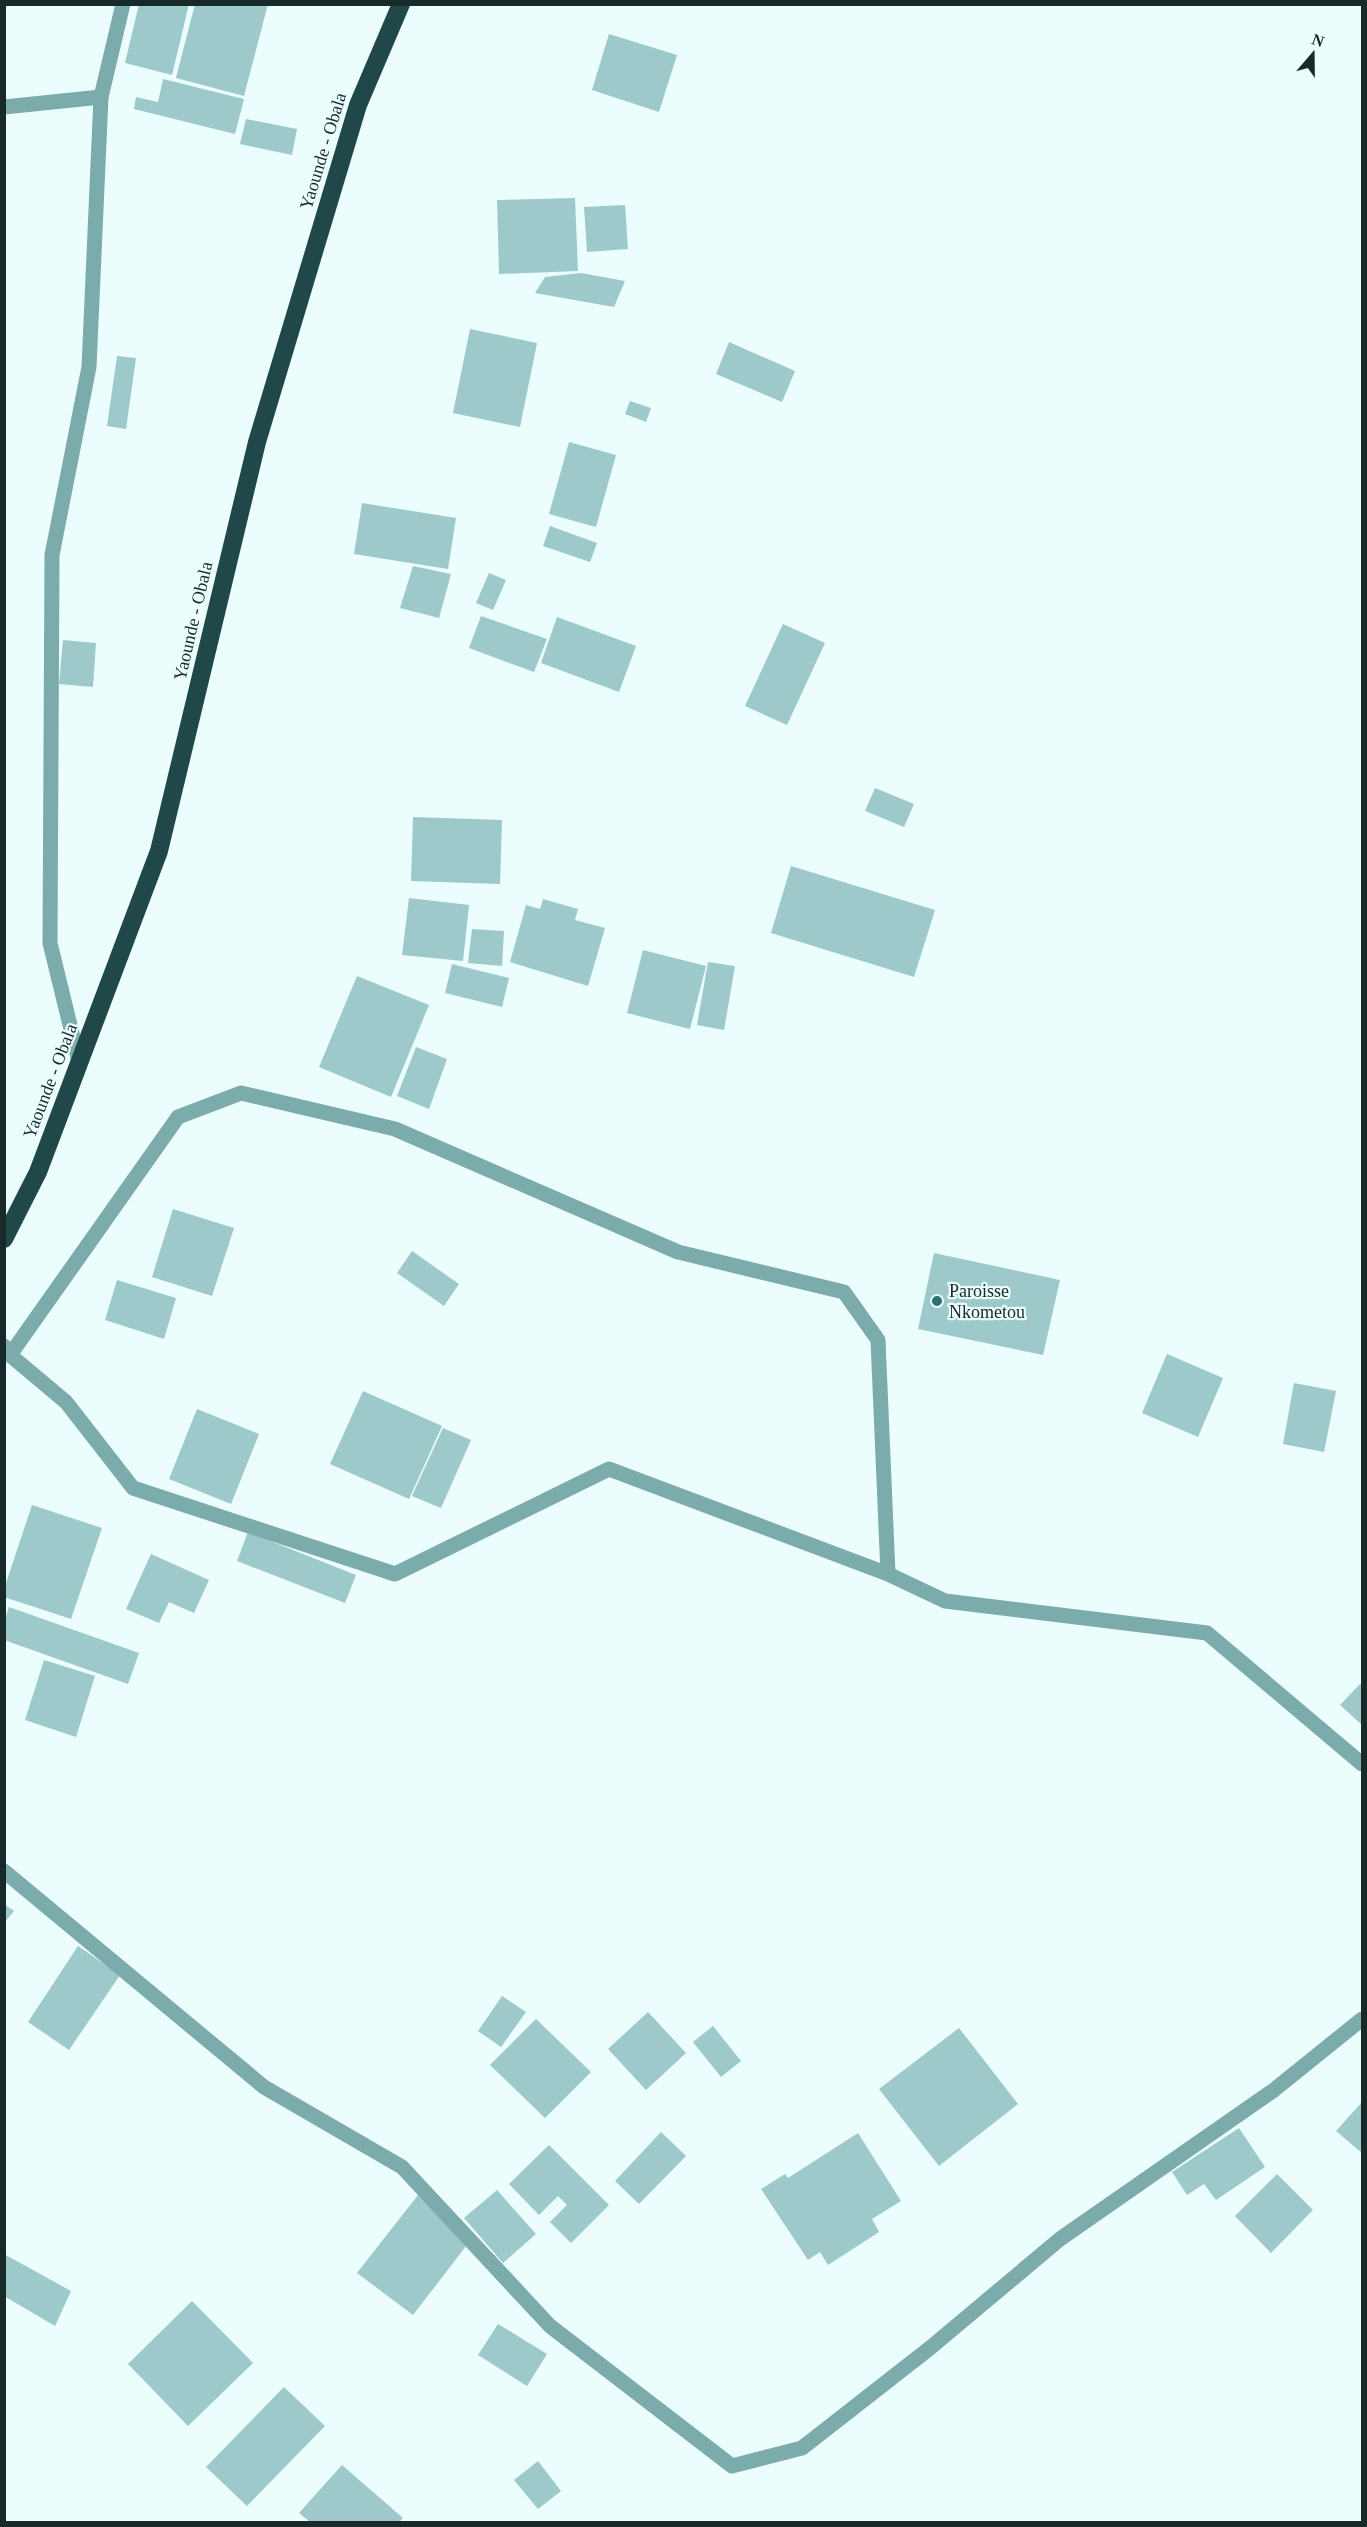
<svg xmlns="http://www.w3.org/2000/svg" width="1367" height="2527" font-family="'Times New Roman',serif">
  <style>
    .building { fill: #9ec9ca }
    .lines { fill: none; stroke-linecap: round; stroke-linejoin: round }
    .street { stroke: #7cabac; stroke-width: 15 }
    .highway { stroke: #214849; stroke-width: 18 }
    .poi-dot { fill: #297376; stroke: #ebfdfd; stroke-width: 2 }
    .labels { text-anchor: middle; stroke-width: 4.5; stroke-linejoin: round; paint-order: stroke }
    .street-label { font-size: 18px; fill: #18292a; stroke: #ebfdfd }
    .poi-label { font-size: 18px; fill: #18292a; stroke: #ebfdfd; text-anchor: start }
  </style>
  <rect width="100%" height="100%" fill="#ebfdfd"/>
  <g class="building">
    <polygon points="139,4 189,4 172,75 125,63"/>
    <polygon points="195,4 268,4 244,96 176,78"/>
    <polygon points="609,34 677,55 659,112 592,90"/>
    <polygon points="163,79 244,99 235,134 134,109 136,97 158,102"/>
    <polygon points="246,119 297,129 292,155 240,144"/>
    <polygon points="575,198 578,271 499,274 497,200"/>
    <polygon points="625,205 628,249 587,252 584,207"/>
    <polygon points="581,273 625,281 614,307 535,293 545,277"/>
    <polygon points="470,329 537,343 520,427 453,413"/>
    <polygon points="729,342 795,371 782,402 716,374"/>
    <polygon points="117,356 136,358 126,429 107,426"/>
    <polygon points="630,401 651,408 646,422 625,414"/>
    <polygon points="569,442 616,455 596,527 549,514"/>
    <polygon points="362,503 456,518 448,569 354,554"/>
    <polygon points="550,526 597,543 590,562 543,546"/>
    <polygon points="413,566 451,574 439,618 400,608"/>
    <polygon points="489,573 506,580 493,610 476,603"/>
    <polygon points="481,616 547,639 534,672 469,648"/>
    <polygon points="557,617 636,646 619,692 541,663"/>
    <polygon points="783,624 825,643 787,725 745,706"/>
    <polygon points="63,640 96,643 93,687 59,684"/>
    <polygon points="875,788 914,804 904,827 865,811"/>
    <polygon points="413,817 502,820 500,884 411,881"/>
    <polygon points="791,866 935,910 914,977 771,933"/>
    <polygon points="409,898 469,905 463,961 402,955"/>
    <polygon points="543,899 578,909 575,920 605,928 588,986 510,962 526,905 540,909"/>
    <polygon points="472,929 504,931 502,966 468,963"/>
    <polygon points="643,950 706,966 690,1029 627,1013"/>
    <polygon points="708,962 735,966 724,1030 697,1025"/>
    <polygon points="452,964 509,978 502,1007 445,993"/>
    <polygon points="357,976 429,1005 391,1097 319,1067"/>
    <polygon points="416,1047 447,1059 429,1109 397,1096"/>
    <polygon points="173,1209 234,1228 212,1296 152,1277"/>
    <polygon points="412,1251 459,1284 444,1306 397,1273"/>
    <polygon points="934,1253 1060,1280 1043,1355 918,1329"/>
    <polygon points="117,1280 176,1298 164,1339 105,1320"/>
    <polygon points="1167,1354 1223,1378 1198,1437 1142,1413"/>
    <polygon points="1294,1383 1336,1391 1324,1452 1283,1444"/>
    <polygon points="363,1391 442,1426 409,1499 330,1464"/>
    <polygon points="197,1409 259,1434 231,1504 169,1479"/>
    <polygon points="443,1428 471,1440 441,1508 412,1496"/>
    <polygon points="32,1505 102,1528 71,1619 4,1597 4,1589"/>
    <polygon points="248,1532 356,1575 345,1603 237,1561"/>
    <polygon points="151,1554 209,1580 194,1613 169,1602 159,1623 126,1609"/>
    <polygon points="9,1607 139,1653 128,1684 4,1640 4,1622"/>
    <polygon points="44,1660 95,1676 76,1737 25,1720"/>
    <polygon points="1360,1684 1362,1686 1362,1725 1340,1705"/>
    <polygon points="4,1904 14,1911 4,1923"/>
    <polygon points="78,1946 120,1975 69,2050 28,2022"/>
    <polygon points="502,1996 526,2012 501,2047 478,2031"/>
    <polygon points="648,2012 686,2053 646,2090 608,2049"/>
    <polygon points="536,2019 591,2072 545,2118 490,2065"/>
    <polygon points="713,2026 741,2061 721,2077 693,2042"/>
    <polygon points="959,2028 1018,2104 939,2166 879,2089"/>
    <polygon points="1362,2102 1362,2153 1336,2131"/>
    <polygon points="1239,2128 1265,2167 1216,2200 1204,2184 1187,2195 1172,2172"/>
    <polygon points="661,2132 686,2156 639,2204 615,2181"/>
    <polygon points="858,2133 901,2201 872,2219 879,2232 828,2265 820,2252 808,2260 761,2189 785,2174 788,2178"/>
    <polygon points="549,2145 609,2205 571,2243 550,2222 567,2205 558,2196 539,2215 509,2184"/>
    <polygon points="1277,2174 1313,2210 1271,2253 1235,2216"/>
    <polygon points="497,2190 536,2234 503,2263 464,2218"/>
    <polygon points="418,2195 473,2237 413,2315 357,2273"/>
    <polygon points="4,2254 71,2291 55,2326 4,2296"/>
    <polygon points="192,2301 253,2363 188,2426 128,2364"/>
    <polygon points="498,2324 547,2354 527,2386 478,2355"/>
    <polygon points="284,2387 325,2426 247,2506 206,2467"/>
    <polygon points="538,2461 561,2491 538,2509 514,2480"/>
    <polygon points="342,2465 403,2518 399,2522 310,2522 299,2513"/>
  </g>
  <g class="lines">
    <g class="street">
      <polyline points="4,107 101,97"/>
      <polyline points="79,1062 50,943 52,555 89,367 101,97 123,4"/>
      <polyline points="4,1346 10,1355 66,1402 133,1488 395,1574 609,1469 888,1574 945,1601 1207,1633 1362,1764"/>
      <polyline points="10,1355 178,1117 241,1093 395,1129 678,1252 844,1292 878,1340 888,1574"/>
      <polyline points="4,1871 264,2087 402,2167 550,2326 732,2466 802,2448 930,2348 1060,2239 1274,2090 1362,2019"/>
    </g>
    <polyline class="highway" points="4,1239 38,1172 159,851 257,442 358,105 401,4"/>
  </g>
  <circle class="poi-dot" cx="937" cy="1301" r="6"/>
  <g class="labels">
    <g class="street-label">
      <text transform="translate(323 151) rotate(-73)" y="6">Yaounde - Obala</text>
      <text transform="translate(193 621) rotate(-77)" y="6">Yaounde - Obala</text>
      <text transform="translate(50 1081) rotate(-69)" y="6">Yaounde - Obala</text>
    </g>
    <g class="poi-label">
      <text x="949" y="1297">Paroisse<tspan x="949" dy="21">Nkometou</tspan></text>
    </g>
  </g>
  <rect width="1367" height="2527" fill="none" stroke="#18292a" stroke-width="12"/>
  <g transform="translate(1313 54) rotate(20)" stroke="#ebfdfd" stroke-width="4.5" paint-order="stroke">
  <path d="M0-4.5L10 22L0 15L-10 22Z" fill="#18292a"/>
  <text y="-9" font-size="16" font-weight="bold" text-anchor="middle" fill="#18292a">N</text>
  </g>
</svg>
